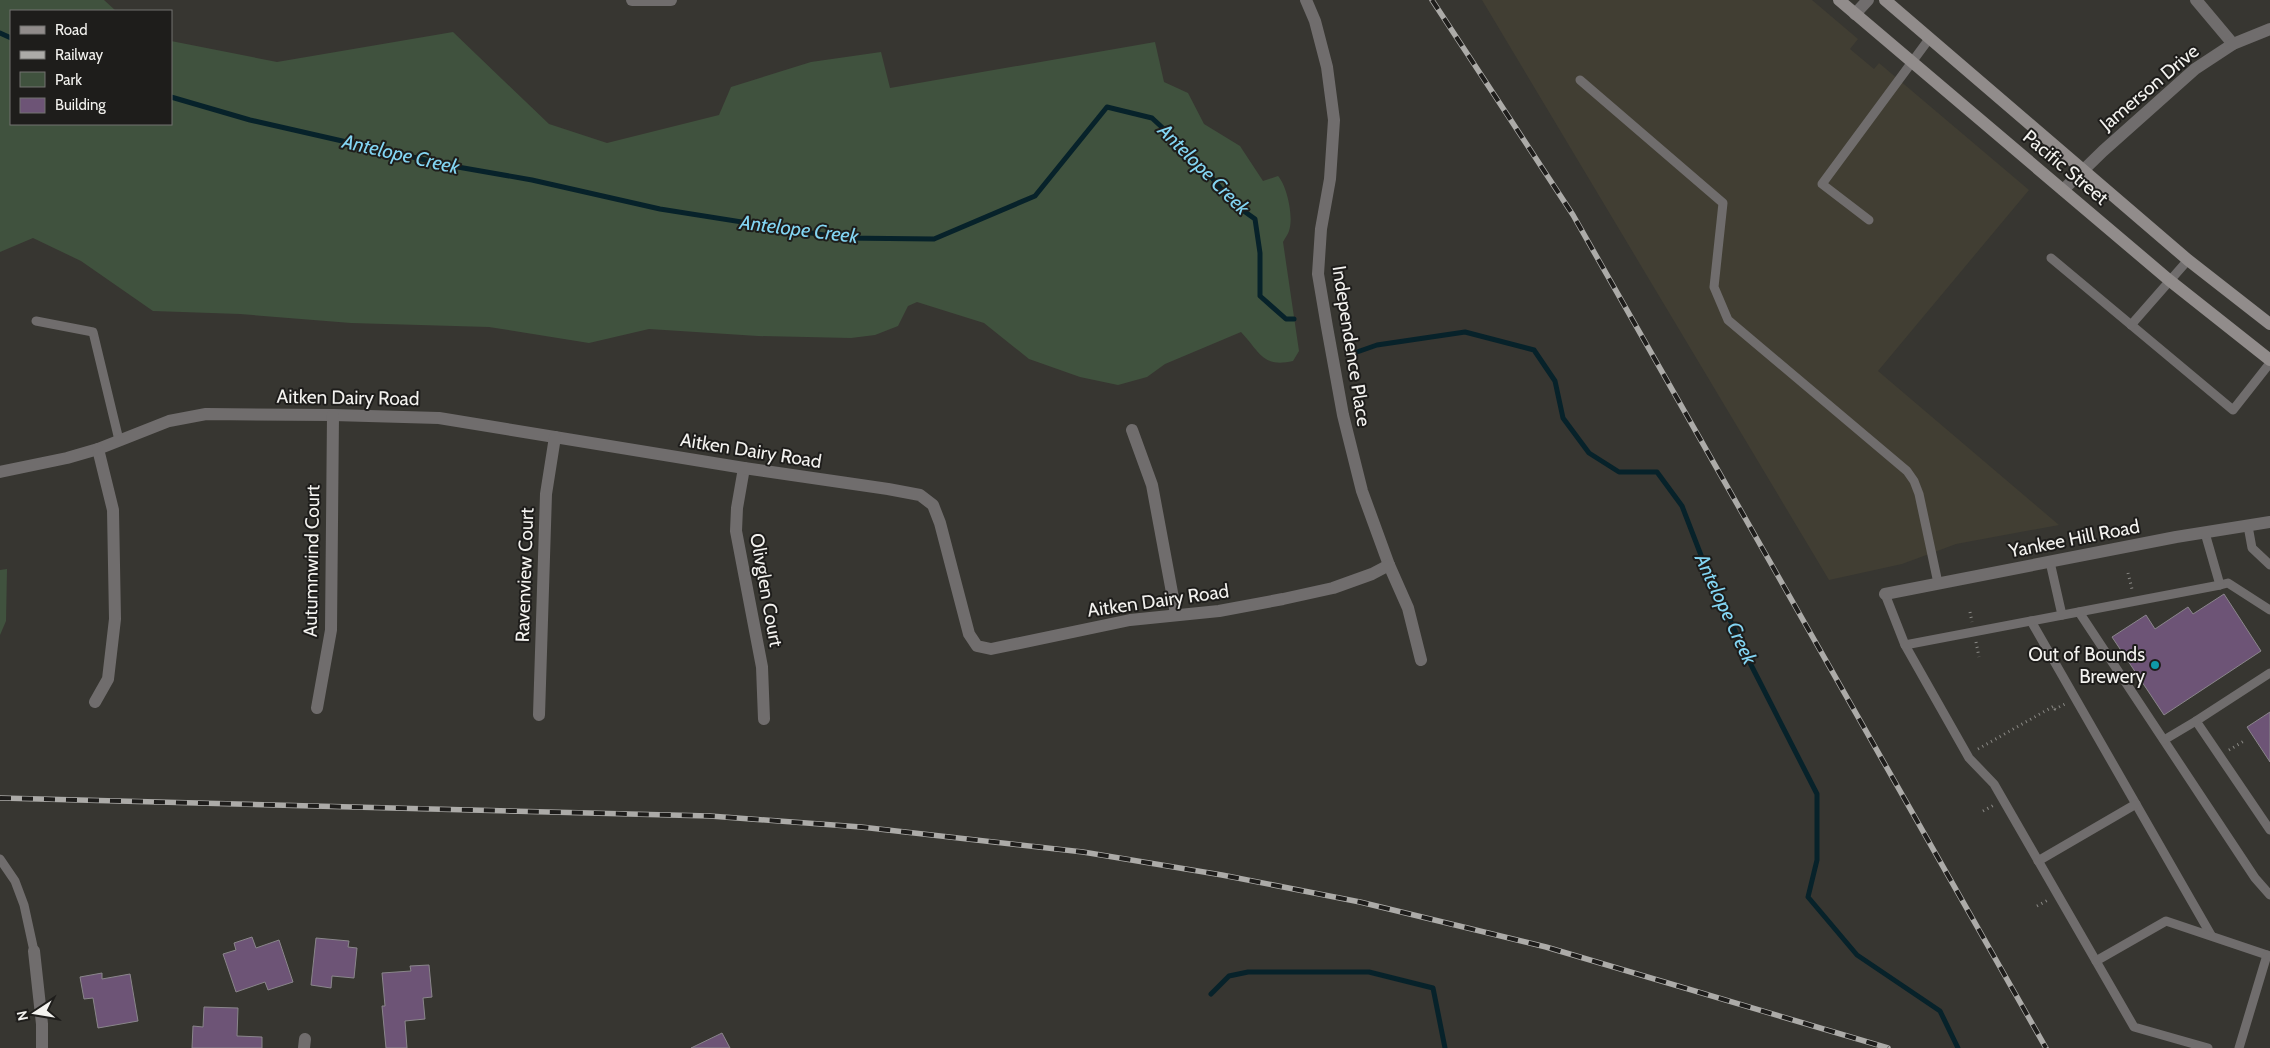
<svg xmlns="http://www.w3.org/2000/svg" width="2270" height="1048" font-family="Cabin,sans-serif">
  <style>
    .built { fill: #413e33 }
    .green { fill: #40523e }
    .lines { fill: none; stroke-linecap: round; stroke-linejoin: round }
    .stream { stroke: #07222a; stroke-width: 5 }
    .building { fill: #6d5476; stroke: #8a868b }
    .path { stroke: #8a8985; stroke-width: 3; stroke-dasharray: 1 4; stroke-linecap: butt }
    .service { stroke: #706d6d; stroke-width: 9 }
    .minor { stroke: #706d6d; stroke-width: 12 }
    .secondary { stroke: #918c8b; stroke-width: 12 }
    .rail-casing { stroke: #acaba8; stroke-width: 5.5 }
    .rail { stroke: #1e1d1b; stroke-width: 4; stroke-dasharray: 11; stroke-linecap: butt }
    .culture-dot { fill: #0f9aa8; stroke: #1e1d1b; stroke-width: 2 }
    .labels { text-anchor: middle; stroke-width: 4; stroke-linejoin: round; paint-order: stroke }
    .street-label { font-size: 19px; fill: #f3f2ef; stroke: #1e1d1b }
    .poi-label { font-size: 19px; fill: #f3f2ef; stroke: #1e1d1b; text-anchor: end }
    .water-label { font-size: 20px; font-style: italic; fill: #83d5f3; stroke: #1e1d1b }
  </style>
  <rect width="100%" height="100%" fill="#373631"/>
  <polygon class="built" points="1482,0 1812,0 1858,39 1850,49 1874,69 1879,63 2029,190 1878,371 2059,525 1956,544 1902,564 1829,580"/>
  <g class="green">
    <path d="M0 0H104L116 11H11V124H171V41L277 62 453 32 549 124 607 143 719 115 731 87 811 62 881 52 890 88 1155 42 1164 82 1188 93 1204 124 1240 146 1263 181 1278 176C1287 186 1294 217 1289 231 1288 234 1285 238 1283 242L1299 351 1293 361C1262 368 1260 352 1241 332L1165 364 1147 377 1118 385 1080 377 1029 359 984 323 917 302 908 306 898 326 875 335 851 338 758 336 649 329 589 343 489 327 351 323 240 314 153 311 81 261 33 238 0 252Z"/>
    <polygon points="7,569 6,621 0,635 0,570"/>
  </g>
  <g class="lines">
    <g class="stream">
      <polyline points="0,33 11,38"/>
      <polyline points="171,97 250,120 452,166 532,180 660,209 843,238 934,239 1035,196 1107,107 1152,118 1195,158 1234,204 1255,219 1260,253 1260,296 1286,319 1294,319"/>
      <polyline points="1357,352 1377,345 1465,332 1534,350 1555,381 1563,418 1589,453 1619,472 1657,472 1682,506 1704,563 1747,657 1817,794 1817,860 1808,897 1857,955 1940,1011 1958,1048"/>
      <polyline points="1211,994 1229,976 1248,972 1369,972 1433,988 1445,1048"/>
    </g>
  </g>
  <g class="building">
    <polygon points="2224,594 2261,651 2164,715 2112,637 2146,615 2155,629 2188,607 2193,614"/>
    <polygon points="2270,712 2270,762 2247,727"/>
    <polygon points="252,937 256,948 279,940 293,982 268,990 265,982 236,992 223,954 236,950 234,943"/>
    <polygon points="316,938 349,941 348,947 357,948 354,978 332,976 331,988 311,985"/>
    <polygon points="429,965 432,997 423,998 425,1019 405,1021 407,1048 386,1048 382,1006 385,1006 382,973 411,971 410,966"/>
    <polygon points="102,973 102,979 130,974 138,1021 98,1028 93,998 84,999 80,977"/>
    <polygon points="204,1007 238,1008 237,1036 262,1037 262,1048 192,1048 193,1026 203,1027"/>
    <polygon points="722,1033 730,1048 691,1048"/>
  </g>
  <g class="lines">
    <g class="path">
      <polyline points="2128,573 2132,589"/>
      <polyline points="1970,612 1972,622"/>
      <polyline points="1976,642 1979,657"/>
      <polyline points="1978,749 2054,706 2055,709 2065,704"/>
      <polyline points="2229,750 2244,741"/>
      <polyline points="1983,811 1994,805"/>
      <polyline points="2037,906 2048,900"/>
    </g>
    <g class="service">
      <polyline points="1580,80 1723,203 1714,287 1728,320 1907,471 1914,481 1919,494 1938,583"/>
      <polyline points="1869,220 1822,184 1929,39"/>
      <polyline points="2051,258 2233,410 2270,363"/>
      <polyline points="36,321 93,332 119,440"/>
      <polyline points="2131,325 2188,260"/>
      <polyline points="2248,526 2252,548 2270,565"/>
      <polyline points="2205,533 2220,585 2228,583 2270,610"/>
      <polyline points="2050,562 2062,615"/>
      <polyline points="1885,594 1905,645 1969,758 1994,784 2134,1027 2208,1048"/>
      <polyline points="2079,612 2255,878 2270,895"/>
      <polyline points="2031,621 2211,935"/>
      <polyline points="1905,645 2220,585"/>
      <polyline points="2270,673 2196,721 2270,830"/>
      <polyline points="2164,740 2196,721"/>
      <polyline points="0,859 15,881 24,905 34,951"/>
      <polyline points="2038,861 2136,804"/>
      <polyline points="2096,961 2166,921 2270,956"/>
      <polyline points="2239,1048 2267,955"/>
    </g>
    <g class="minor">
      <polyline points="632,0 671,0"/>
      <polyline points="1306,0 1315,21 1327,67 1334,120 1330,179 1321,229 1318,274 1327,327 1343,415 1362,491 1389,565 1408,608 1421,660"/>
      <polyline points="2196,0 2233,44"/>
      <polyline points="1855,14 1868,0"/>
      <polyline points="2063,190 2103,151 2195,69 2233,44 2270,29"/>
      <polyline points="1132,430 1152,485 1176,614"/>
      <polyline points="744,468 737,508 736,531 762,667 764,719"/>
      <polyline points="0,472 67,458 98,449 169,421 206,414 333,415 439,418 744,468 888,489 920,495 933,505 940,523 969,634 977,646 991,649 1130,620 1219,611 1283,599 1333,588 1372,574 1389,565"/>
      <polyline points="1885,594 2176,537 2270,522"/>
      <polyline points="95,702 108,679 115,619 113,510 98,449"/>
      <polyline points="317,708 331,630 333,415"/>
      <polyline points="539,715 546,494 555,437"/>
      <polyline points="34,951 42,1024 42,1048"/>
      <polyline points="304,1048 305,1039"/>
    </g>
    <g class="secondary">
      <polyline points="1839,0 2169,280 2270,360"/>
      <polyline points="1885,0 2188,260 2270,324"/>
    </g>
    <defs>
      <g id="rail">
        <polyline points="1432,0 1573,215 2046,1048"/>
        <polyline points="0,798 710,816 861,827 1083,852 1222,875 1360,902 1546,947 1888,1048"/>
      </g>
    </defs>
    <use href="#rail" class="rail-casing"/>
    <use href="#rail" class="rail"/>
  </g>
  <circle class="culture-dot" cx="2155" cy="665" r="5"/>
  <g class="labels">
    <g class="street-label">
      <text transform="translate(2149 87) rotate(-40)" y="7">Jamerson Drive</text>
      <text transform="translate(2066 167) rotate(40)" y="7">Pacific Street</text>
      <text transform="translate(1352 346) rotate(81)" y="7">Independence Place</text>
      <text transform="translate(348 397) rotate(1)" y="7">Aitken Dairy Road</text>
      <text transform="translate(751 450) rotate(9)" y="7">Aitken Dairy Road</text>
      <text transform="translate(2074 538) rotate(-11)" y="7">Yankee Hill Road</text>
      <text transform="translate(311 561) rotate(-89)" y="7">Autumnwind Court</text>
      <text transform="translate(524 575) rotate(-88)" y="7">Ravenview Court</text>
      <text transform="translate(767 590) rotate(80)" y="7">Olivglen Court</text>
      <text transform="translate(1158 600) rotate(-8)" y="7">Aitken Dairy Road</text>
    </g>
    <g class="poi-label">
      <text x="2145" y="661">Out of Bounds<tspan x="2145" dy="22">Brewery</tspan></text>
    </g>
    <g class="water-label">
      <text transform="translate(401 154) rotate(13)" y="7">Antelope Creek</text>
      <text transform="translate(1204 169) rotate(45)" y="7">Antelope Creek</text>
      <text transform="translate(799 229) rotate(7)" y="7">Antelope Creek</text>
      <text transform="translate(1726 609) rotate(65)" y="7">Antelope Creek</text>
    </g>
  </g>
  <rect x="10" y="10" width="162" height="115" fill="#1e1d1b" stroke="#737270"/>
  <rect x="20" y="26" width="25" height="8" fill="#918c8b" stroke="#737270"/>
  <text x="55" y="35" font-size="15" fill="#f3f2ef">Road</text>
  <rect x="20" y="51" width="25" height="8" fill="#acaba8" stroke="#737270"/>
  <text x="55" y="60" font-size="15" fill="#f3f2ef">Railway</text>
  <rect x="20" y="72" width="25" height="15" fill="#40523e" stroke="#737270"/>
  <text x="55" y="85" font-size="15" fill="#f3f2ef">Park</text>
  <rect x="20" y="98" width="25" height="15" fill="#6d5476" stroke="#737270"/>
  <text x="55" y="110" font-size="15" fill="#f3f2ef">Building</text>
  <g transform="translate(35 1013) rotate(258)" stroke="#1e1d1b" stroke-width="4" paint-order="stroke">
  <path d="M0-4L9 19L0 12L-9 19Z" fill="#f3f2ef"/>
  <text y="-8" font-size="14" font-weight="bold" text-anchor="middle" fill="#f3f2ef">N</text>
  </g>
</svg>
